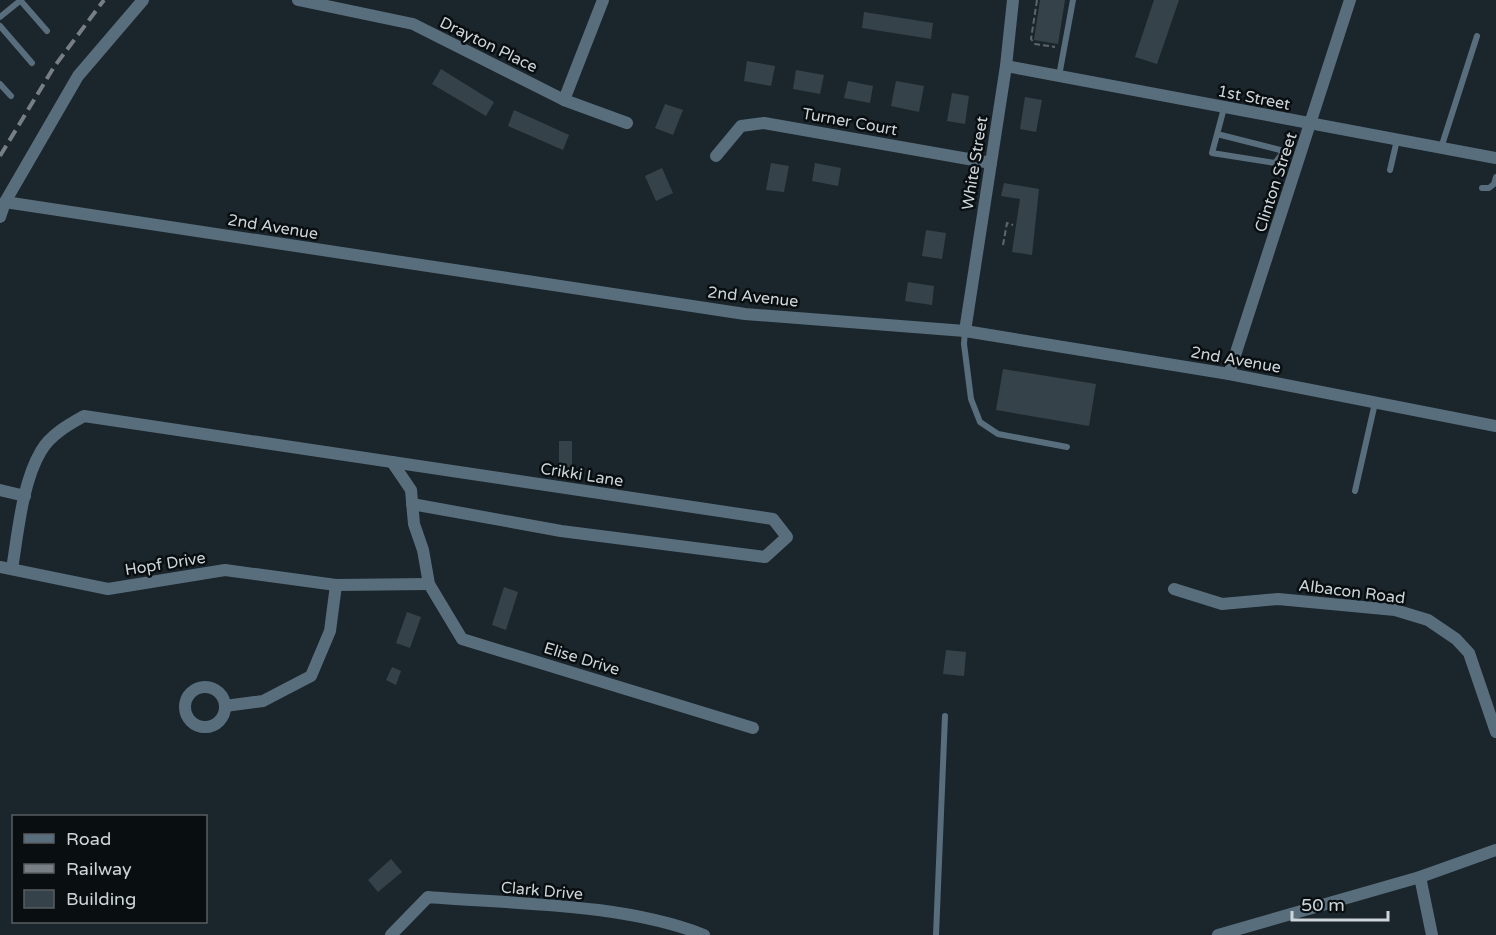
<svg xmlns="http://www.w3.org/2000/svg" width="1496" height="935" font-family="'Varela Round',sans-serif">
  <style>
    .building { fill: #364249 }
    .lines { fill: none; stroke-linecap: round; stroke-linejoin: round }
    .path { stroke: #5d666c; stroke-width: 2; stroke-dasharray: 6 3; stroke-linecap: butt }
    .service { stroke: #596e7c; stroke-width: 6 }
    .minor { stroke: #596e7c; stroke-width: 12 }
    .rail { stroke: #777f85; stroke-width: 4; stroke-dasharray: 12 6; stroke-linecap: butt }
    .labels { text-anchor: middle; stroke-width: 5; stroke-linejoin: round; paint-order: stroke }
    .street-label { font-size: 16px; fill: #ced5d9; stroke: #090e11 }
  </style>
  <rect width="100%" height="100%" fill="#1b252c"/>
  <g class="building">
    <polygon points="1040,0 1065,0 1058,44 1034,40"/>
    <polygon points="1154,0 1179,0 1157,64 1135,57"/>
    <polygon points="864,12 933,23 931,39 862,28"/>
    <polygon points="747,61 775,66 771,86 744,81"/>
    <polygon points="441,69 494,102 486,116 432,84"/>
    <polygon points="796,70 824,75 820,94 793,89"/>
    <polygon points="848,81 873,86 870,103 844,98"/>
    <polygon points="896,81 924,86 919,112 891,106"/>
    <polygon points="952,93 969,96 965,124 947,121"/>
    <polygon points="1025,97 1042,100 1036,132 1020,129"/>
    <polygon points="665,104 683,110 673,135 655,128"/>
    <polygon points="514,110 569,135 563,150 508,126"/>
    <polygon points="771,163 789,166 784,192 766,190"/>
    <polygon points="815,163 841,168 838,186 812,181"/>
    <polygon points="662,168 673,193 656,201 645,176"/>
    <polygon points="1004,183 1039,189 1032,255 1012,252 1020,199 1001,196"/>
    <polygon points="926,230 946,233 942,259 922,256"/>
    <polygon points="908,282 934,286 932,305 905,301"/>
    <polygon points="1003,369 1096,384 1089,426 996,410"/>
    <rect x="559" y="441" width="13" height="30"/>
    <polygon points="504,587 518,592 506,630 492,625"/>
    <polygon points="407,612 421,617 410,648 396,643"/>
    <polygon points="946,650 966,652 964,676 943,674"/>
    <polygon points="392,667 401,671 396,685 386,680"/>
    <polygon points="391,859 402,872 378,892 368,880"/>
  </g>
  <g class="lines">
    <g class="path">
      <polyline points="1037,0 1031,39 1035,44 1055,47"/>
      <polyline points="1003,245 1007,223 1013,225"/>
    </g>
    <g class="service">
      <polyline points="20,0 47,31"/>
      <polyline points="0,17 21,0"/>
      <polyline points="0,26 32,63"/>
      <polyline points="1059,76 1073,0"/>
      <polyline points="0,84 11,96"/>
      <polyline points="1217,134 1284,151 1275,163 1212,153 1224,108"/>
      <polyline points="1441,148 1477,36"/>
      <polyline points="1390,170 1397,140"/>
      <polyline points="1482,188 1489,188 1494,184 1496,177"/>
      <polyline points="965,331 964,344 971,399 980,422 998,434 1067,447"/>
      <polyline points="1355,491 1375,403"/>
      <polyline points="936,935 945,716"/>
    </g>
    <g class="minor">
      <polyline points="298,0 413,24 564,100 627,123"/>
      <polyline points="1006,66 1496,158"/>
      <polyline points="564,100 603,0"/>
      <polyline points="716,156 741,126 764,123 991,163"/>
      <polyline points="5,202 745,314 965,331 1229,374 1496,426"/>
      <polyline points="0,217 5,202 78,76 143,0"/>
      <polyline points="965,331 1006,66 1013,0"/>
      <polyline points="1229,374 1350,0"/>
      <polyline points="392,462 411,490 414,524 423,550 429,584 462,639 753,728"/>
      <polyline points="0,490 25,496"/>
      <polyline points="0,567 108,589 225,570 336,585 429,584"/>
      <path d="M12 569C18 533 22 483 41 451 50 435 68 425 84 416L773 519 787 537 765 557 561 531 412 504"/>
      <polyline points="1174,589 1222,604 1278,599 1395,610 1428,620 1456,639 1469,653 1496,732"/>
      <circle cx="205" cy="707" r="20"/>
      <polyline points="225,706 263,701 311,676 330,631 336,585"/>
      <polyline points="1420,877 1432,935"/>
      <path d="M391 935 428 897C514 904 623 903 704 935"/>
      <polyline points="1218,935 1420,877 1496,850"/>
    </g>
    <polyline class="rail" points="0,156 54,67 104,0"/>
  </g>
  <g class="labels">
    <g class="street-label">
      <text transform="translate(489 44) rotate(26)" y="6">Drayton Place</text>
      <text transform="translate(1254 97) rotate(11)" y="6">1st Street</text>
      <text transform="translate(850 121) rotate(10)" y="6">Turner Court</text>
      <text transform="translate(974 163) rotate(-81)" y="6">White Street</text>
      <text transform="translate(1275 182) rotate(-72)" y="6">Clinton Street</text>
      <text transform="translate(273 226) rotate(9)" y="6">2nd Avenue</text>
      <text transform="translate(753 296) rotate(6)" y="6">2nd Avenue</text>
      <text transform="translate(1236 359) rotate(10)" y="6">2nd Avenue</text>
      <text transform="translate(582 474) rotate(9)" y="6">Crikki Lane</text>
      <text transform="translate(165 563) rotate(-9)" y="6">Hopf Drive</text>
      <text transform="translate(1352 591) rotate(7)" y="6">Albacon Road</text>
      <text transform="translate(582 658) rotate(17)" y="6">Elise Drive</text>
      <text transform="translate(542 890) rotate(5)" y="6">Clark Drive</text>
    </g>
  </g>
  <rect x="12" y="815" width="195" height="108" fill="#090e11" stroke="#585e61" stroke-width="1.5"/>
  <rect x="24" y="834" width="30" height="9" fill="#596e7c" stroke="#585e61" stroke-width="1.5"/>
  <text x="66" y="845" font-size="18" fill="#ced5d9">Road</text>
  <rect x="24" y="864" width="30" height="9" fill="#777f85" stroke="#585e61" stroke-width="1.5"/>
  <text x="66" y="875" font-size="18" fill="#ced5d9">Railway</text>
  <rect x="24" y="890" width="30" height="18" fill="#364249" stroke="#585e61" stroke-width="1.5"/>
  <text x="66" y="905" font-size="18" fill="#ced5d9">Building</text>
  <path d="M1292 911v9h96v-9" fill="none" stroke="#ced5d9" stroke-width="3"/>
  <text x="1301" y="911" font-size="18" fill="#ced5d9" stroke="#090e11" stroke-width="4.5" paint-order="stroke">50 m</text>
</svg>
